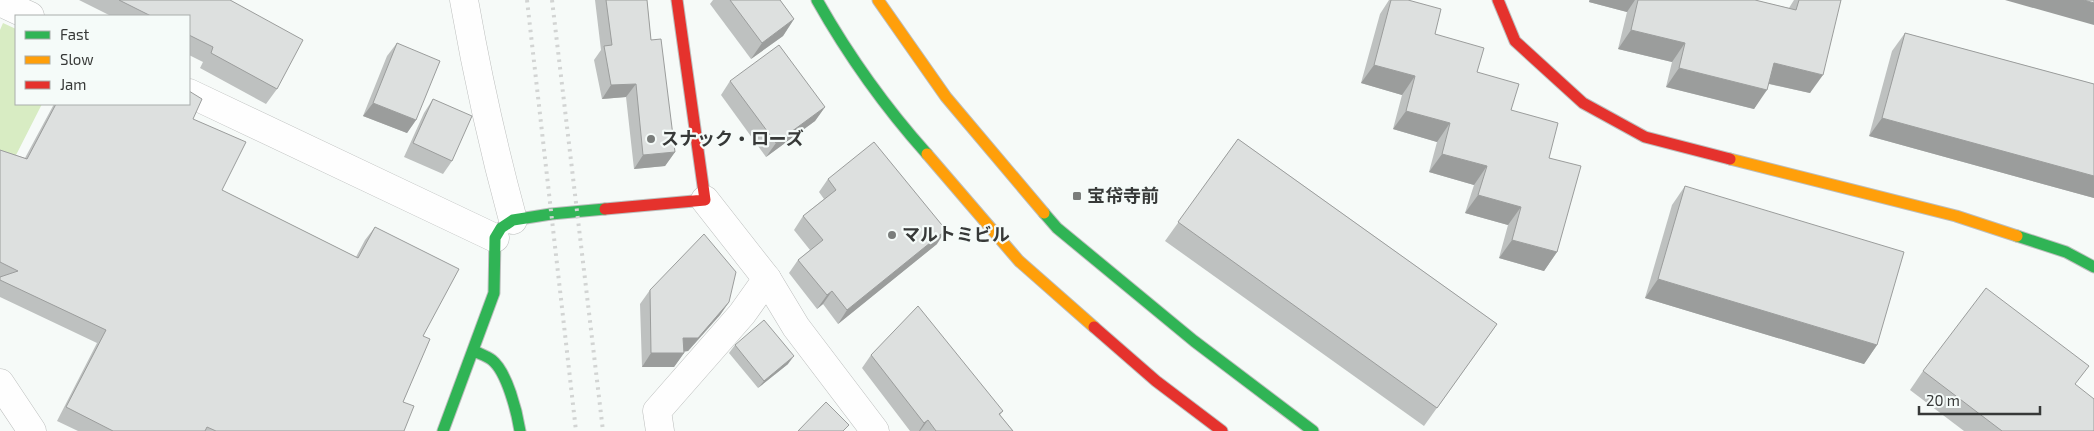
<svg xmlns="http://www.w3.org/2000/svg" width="2094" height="431" font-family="'Exo 2','Noto Sans JP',sans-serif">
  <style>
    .park { fill: #d8ecc3 }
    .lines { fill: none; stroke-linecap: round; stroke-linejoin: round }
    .street-casing { stroke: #bcbebd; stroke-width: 29 }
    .fast-casing { stroke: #bcbebd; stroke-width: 13 }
    .slow-casing { stroke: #bcbebd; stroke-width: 13 }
    .jam-casing { stroke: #bcbebd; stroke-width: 13 }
    .street { stroke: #fefefe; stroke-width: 28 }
    .fast { stroke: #30b455; stroke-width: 11 }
    .slow { stroke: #ff9f0a; stroke-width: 11 }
    .jam { stroke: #e5322d; stroke-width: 11 }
    .rail { stroke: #d2d4d3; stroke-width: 4; stroke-dasharray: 2.5 5; stroke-linecap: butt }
    .wall { fill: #bec1c0 }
    .shaded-wall { fill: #9b9d9c }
    .building { fill: #dde0df; stroke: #9b9d9c }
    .poi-dot { fill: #7a7d7b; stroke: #f5fbf9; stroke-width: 2 }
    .labels { text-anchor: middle; stroke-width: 4.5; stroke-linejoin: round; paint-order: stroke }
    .poi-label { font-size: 18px; font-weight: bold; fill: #373938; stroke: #f5fbf9; text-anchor: start }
  </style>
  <rect width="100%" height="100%" fill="#f6faf8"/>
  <polygon class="park" points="3,23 16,29 16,104 42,104 14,159 0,151 0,30"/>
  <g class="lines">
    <defs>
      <g id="street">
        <path d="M464 0C477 74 493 147 513 220"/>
        <polyline points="0,2 30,16"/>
        <polyline points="189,93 495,238"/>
        <polyline points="705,200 767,279 796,327 875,431"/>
        <polyline points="0,383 32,431"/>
        <polyline points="660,431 657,411 742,314 767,279"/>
      </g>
      <g id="fast">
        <path d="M817 0C848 55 885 107 927 154"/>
        <polyline points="1044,213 1057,228 1194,341 1313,431"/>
        <polyline points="2017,236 2066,252 2094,267"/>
        <path d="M474 351C480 354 487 356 492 360 507 372 517 412 520 431"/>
        <polyline points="443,431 494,293 495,238 501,228 513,220 551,214 605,209"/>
      </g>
      <g id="slow">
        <polyline points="878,0 946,97 1044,213"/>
        <polyline points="927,154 1019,261 1094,327"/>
        <polyline points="1730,159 1956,216 2017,236"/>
      </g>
      <g id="jam">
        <polyline points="1498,0 1515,41 1583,103 1645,137 1730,159"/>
        <polyline points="605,209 705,200 677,0"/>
        <polyline points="1094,327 1156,381 1222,431"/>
      </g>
    </defs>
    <use href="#street" class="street-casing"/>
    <use href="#fast" class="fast-casing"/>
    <use href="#slow" class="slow-casing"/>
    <use href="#jam" class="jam-casing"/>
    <use href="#street" class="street"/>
    <use href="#fast" class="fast"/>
    <use href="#slow" class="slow"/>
    <use href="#jam" class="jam"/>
    <g class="rail">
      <polyline points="527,0 576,431"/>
      <polyline points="552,0 603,431"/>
    </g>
  </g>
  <g class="wall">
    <polygon points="79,0 230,0 277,89 266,104 200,68 203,62 189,55 189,16 111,16"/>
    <polygon points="595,0 647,0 651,40 675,152 665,166 634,169 626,97 602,99 594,60 601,50"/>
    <polygon points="713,0 780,0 794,19 783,36 751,59 710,4"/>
    <polygon points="1389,0 1408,0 1435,34 1477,72 1511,110 1549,158 1557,252 1544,271 1499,258 1508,225 1465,213 1474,185 1429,172 1437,142 1393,129 1402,95 1361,83 1380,14"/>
    <polygon points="1589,0 1755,0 1789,8 1794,0 1841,0 1810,93 1769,84 1754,109 1666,87 1672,62 1618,49 1627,12 1589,2"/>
    <polygon points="1905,33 2094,84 2094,198 1869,136 1892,51"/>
    <polygon points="397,43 416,120 407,133 363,116 387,56"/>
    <polygon points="730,81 825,107 815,121 766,157 721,95"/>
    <polygon points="433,99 452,161 443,174 404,157 424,113"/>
    <polygon points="54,104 189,104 193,119 222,190 356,257 365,240 375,227 423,336 403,402 404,431 78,431 57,421 97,343 0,297 0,150 25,158"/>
    <polygon points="1238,139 1497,324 1424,426 1165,241"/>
    <polygon points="828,179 937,244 838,324 823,304 817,309 789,273 798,260 810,250 794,230 803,216 824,199 819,192"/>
    <polygon points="1685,186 1877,345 1864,364 1645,298 1672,205"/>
    <polygon points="650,290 729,302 720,315 688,351 684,352 684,353 674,367 642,367 640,304"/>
    <polygon points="735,345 788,364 758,388 729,353"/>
    <polygon points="871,355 1003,411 1000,415 1013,431 910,431 862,368"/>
    <polygon points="1923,371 2076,385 2094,431 1964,431 1910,390"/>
  </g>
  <g class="shaded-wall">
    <polygon points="1590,0 1635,0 1627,12 1589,2"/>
    <polygon points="2005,0 2084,0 2094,3 2094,25"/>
    <polygon points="794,19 783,36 751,59 762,43"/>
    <polygon points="1631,30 1685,43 1672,62 1618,49"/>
    <polygon points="1774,63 1823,75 1810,93 1761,82"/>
    <polygon points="1374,65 1415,76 1402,95 1361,83"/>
    <polygon points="1679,68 1767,90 1754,109 1666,87"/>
    <polygon points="636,84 626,97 602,99 611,85"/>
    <polygon points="373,103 416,120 407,133 363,116"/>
    <polygon points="825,107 815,121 766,157 776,143"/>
    <polygon points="1406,111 1450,123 1437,142 1393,129"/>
    <polygon points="1882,118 2094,176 2094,198 1869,136"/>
    <polygon points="675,152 665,166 634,169 643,155"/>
    <polygon points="1442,154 1487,166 1474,185 1429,172"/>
    <polygon points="1478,195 1521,207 1508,225 1465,213"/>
    <polygon points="946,230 937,244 838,324 847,310"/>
    <polygon points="1512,240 1557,252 1544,271 1499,258"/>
    <polygon points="1658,279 1877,345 1864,364 1645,298"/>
    <polygon points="832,291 823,304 817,309 827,295"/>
    <polygon points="729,302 720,315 688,351 674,352 683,338"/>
    <polygon points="651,353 684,353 674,367 642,367"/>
    <polygon points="794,356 788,364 758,388 764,381"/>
    <polygon points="928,420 920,431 919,431 924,423"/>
  </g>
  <g class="building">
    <polygon points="119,0 230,0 303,40 277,89 211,53 213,47 189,35 189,16 151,16"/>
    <polygon points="606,0 647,0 651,40 661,39 675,152 643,155 636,84 611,85 604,46 612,45"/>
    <polygon points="730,0 780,0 794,19 762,43"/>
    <polygon points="1391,0 1408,0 1441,9 1435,34 1484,48 1477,72 1519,84 1511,110 1558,123 1549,158 1581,166 1557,252 1512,240 1521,207 1478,195 1487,166 1442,154 1450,123 1406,111 1415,76 1374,65"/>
    <polygon points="1638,0 1755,0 1796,10 1799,0 1841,0 1823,75 1774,63 1767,90 1679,68 1685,43 1631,30"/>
    <polygon points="2084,0 2094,0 2094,3"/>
    <polygon points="1905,33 2094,84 2094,176 1882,118"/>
    <polygon points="397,43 440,61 416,120 373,103"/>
    <polygon points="779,45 825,107 776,143 730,81"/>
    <polygon points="189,91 202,99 193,119 246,142 222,190 358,258 375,227 459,269 423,336 430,339 403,402 414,406 404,431 216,431 207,427 205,431 113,431 66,407 106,330 0,280 0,277 18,271 0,262 0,150 27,159 56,104 189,104"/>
    <polygon points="433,99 472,116 452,161 413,143"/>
    <polygon points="1238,139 1497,324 1437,408 1178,222"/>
    <polygon points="874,142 946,230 847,310 832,291 827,295 798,260 823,240 803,216 836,190 828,179"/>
    <polygon points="1685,186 1904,252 1877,345 1658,279"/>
    <polygon points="704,234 736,272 729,302 698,338 683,338 684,353 651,353 650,290"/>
    <polygon points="1986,288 2089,366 2075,384 2094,399 2094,431 2002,431 1923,371"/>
    <polygon points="918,306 1003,411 999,414 1013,431 936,431 928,420 924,423 871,355"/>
    <polygon points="764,320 794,356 764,381 735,345"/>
    <polygon points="826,402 849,425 843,431 798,431"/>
  </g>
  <g class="poi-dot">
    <circle cx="651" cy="139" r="5"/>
    <rect x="1072" y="191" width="10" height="10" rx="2.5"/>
    <circle cx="892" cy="235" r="5"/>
  </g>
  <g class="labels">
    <g class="poi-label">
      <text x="661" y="145">スナック・ローズ</text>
      <text x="1087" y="202">宝帒寺前</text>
      <text x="902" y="241">マルトミビル</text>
    </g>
  </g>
  <rect x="15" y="15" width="175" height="90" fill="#f5fbf9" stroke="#a9adac"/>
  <rect x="25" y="31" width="25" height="8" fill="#30b455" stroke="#a9adac"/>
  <text x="60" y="40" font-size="15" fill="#373938">Fast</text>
  <rect x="25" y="56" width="25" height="8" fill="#ff9f0a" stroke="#a9adac"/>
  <text x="60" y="65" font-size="15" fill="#373938">Slow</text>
  <rect x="25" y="81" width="25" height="8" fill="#e5322d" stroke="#a9adac"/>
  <text x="60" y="90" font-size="15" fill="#373938">Jam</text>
  <path d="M1919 406v8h121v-8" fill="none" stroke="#373938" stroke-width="2.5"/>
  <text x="1926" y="406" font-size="15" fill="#373938" stroke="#f5fbf9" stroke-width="4" paint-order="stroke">20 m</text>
</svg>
